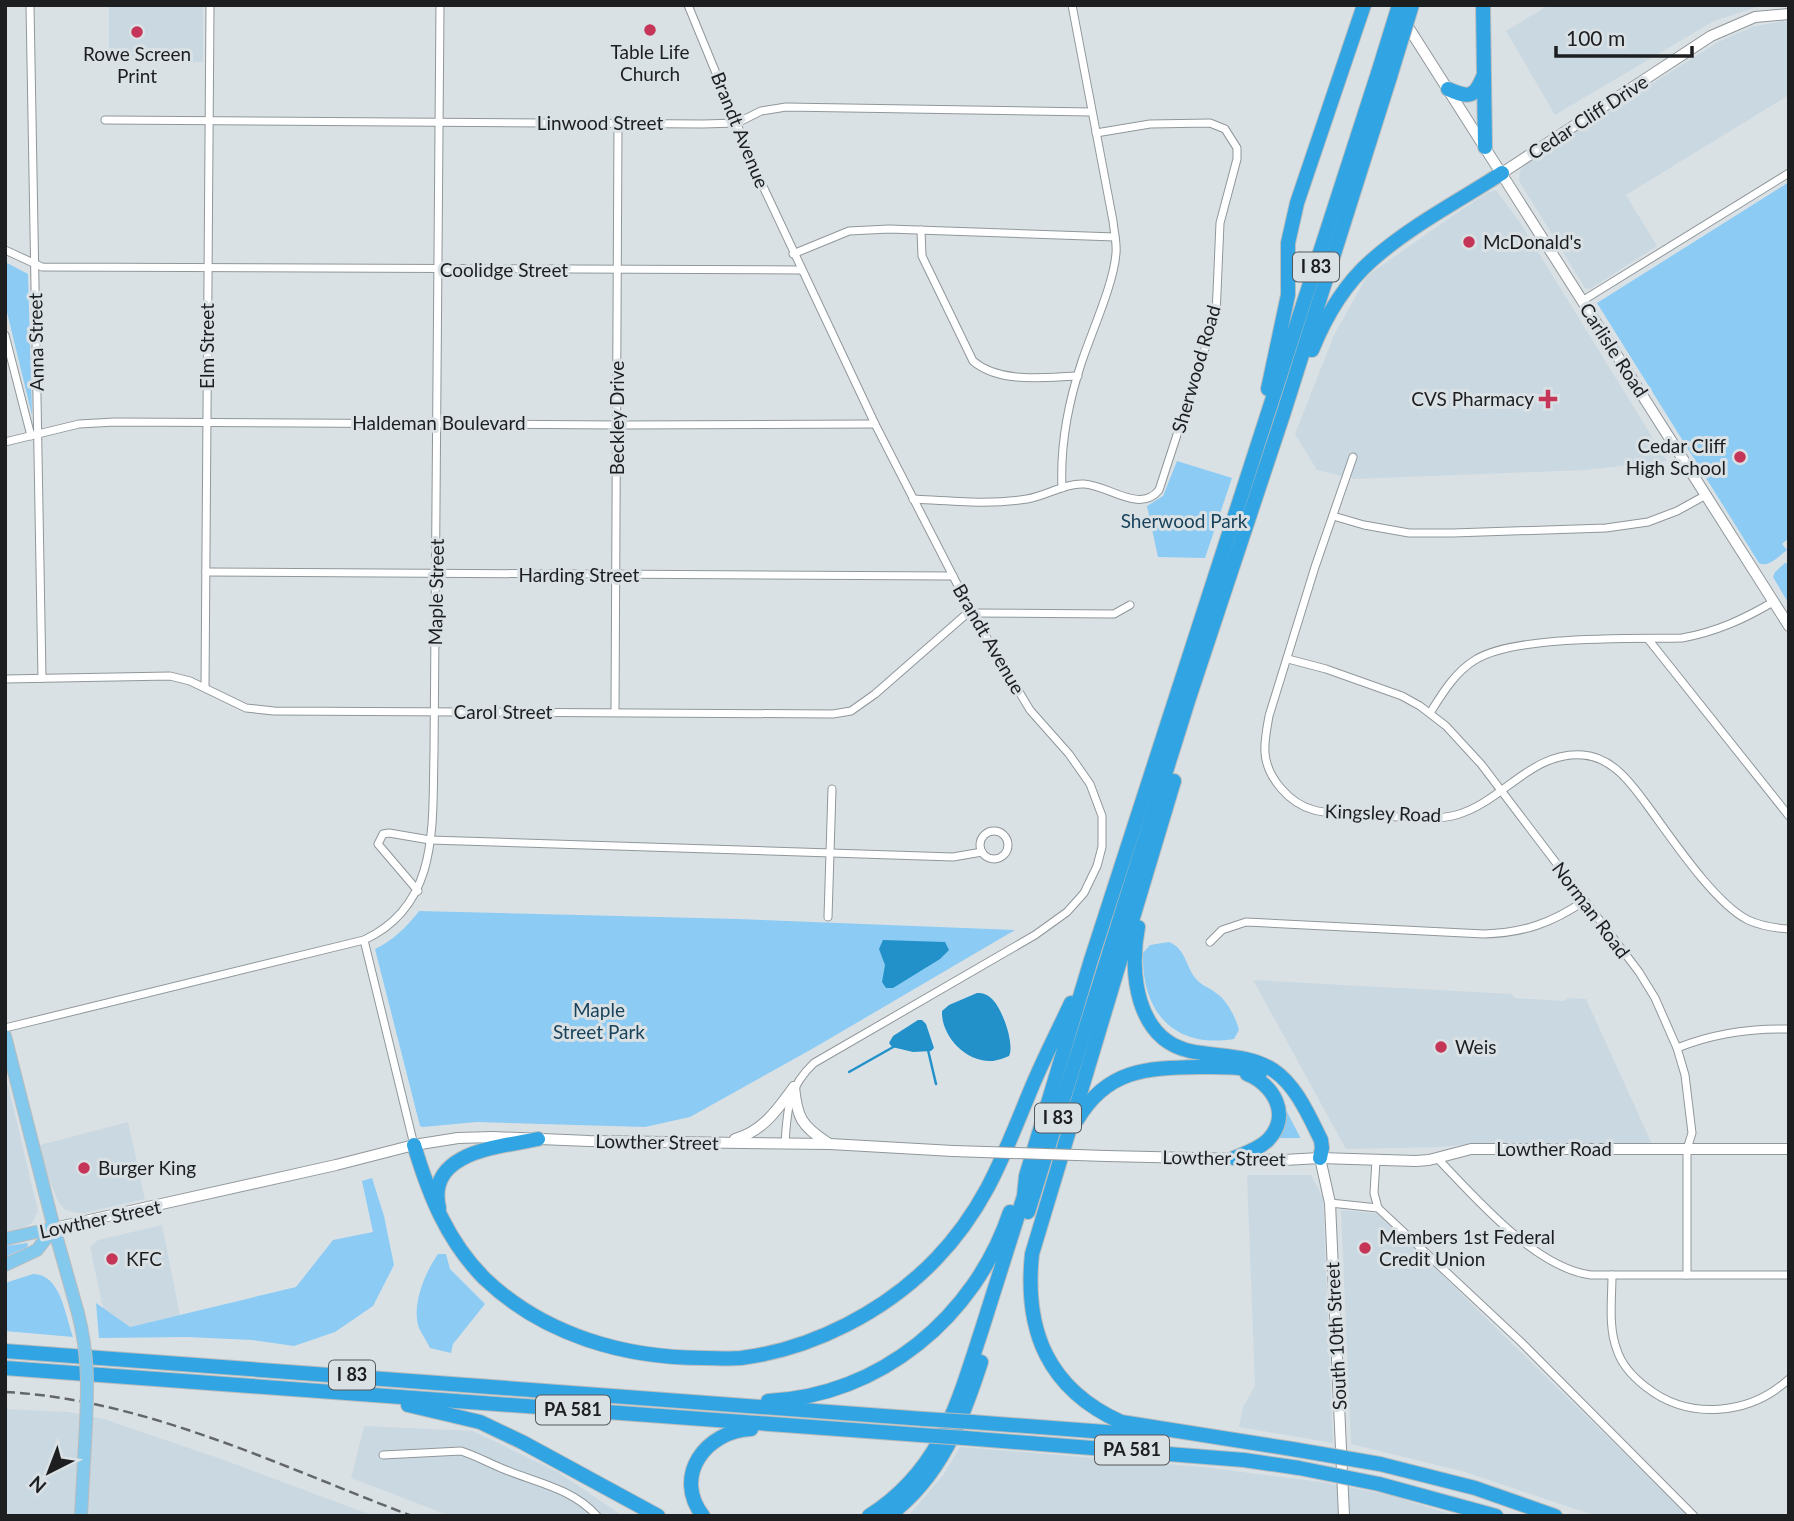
<svg xmlns="http://www.w3.org/2000/svg" width="1794" height="1521" font-family="Lato,sans-serif">
  <style>
    .built { fill: #cad8e1 }
    .green { fill: #8ccbf3 }
    .water { fill: #2391c9 }
    .lines { fill: none; stroke-linecap: round; stroke-linejoin: round }
    .stream { stroke: #2391c9; stroke-width: 2.5 }
    .street-casing { stroke: #90979b; stroke-width: 9 }
    .secondary-casing { stroke: #90979b; stroke-width: 12 }
    .primary-casing { stroke: #bbbcbc; stroke-width: 14 }
    .highway-casing { stroke: #bbbcbc; stroke-width: 16 }
    .street { stroke: #fff; stroke-width: 7 }
    .secondary { stroke: #fff; stroke-width: 10 }
    .primary { stroke: #83c9ee; stroke-width: 12 }
    .highway { stroke: #31a5e3; stroke-width: 14 }
    .rail { stroke: #636769; stroke-width: 2.5; stroke-dasharray: 10 5; stroke-linecap: butt }
    .secondary-bridge-casing { stroke: #90979b; stroke-width: 12; stroke-linecap: butt }
    .primary-bridge-casing { stroke: #bbbcbc; stroke-width: 14; stroke-linecap: butt }
    .highway-bridge-casing { stroke: #bbbcbc; stroke-width: 16; stroke-linecap: butt }
    .secondary-bridge { stroke: #fff; stroke-width: 10 }
    .primary-bridge { stroke: #83c9ee; stroke-width: 12 }
    .highway-bridge { stroke: #31a5e3; stroke-width: 14 }
    .poi-dot { fill: #c53557; stroke: #dae1e5; stroke-width: 2.5 }
    .labels { text-anchor: middle; stroke-width: 6; stroke-linejoin: round; paint-order: stroke }
    .shield { fill: #dae1e5; stroke: #55585b; stroke-width: 2 }
    .shield-label { font-size: 18px; font-weight: bold; fill: #1c1e20 }
    .poi-label { font-size: 19px; fill: #1c1e20; stroke: #dae1e5; text-anchor: start }
    .street-label { font-size: 19px; fill: #1c1e20; stroke: #dae1e5 }
    .park-label { font-size: 19px; fill: #19435b; stroke: #dae1e5 }
  </style>
  <rect width="100%" height="100%" fill="#dae1e5"/>
  <g class="built">
    <polygon points="109,5 203,5 203,62 109,60"/>
    <polygon points="1549,5 1763,5 1714,21 1555,115 1506,31"/>
    <polygon points="1783,21 1789,22 1789,95 1626,195 1657,246 1590,289 1585,288 1519,181 1520,171 1524,165 1718,42 1752,27"/>
    <polygon points="1496,190 1519,221 1667,461 1585,470 1355,479 1317,470 1295,434 1334,335 1367,276 1455,214 1487,193"/>
    <polygon points="1253,980 1511,994 1515,998 1564,1001 1568,998 1586,999 1652,1144 1476,1143 1440,1147 1346,1149"/>
    <polygon points="8,1085 38,1211 32,1223 25,1227 5,1232 5,1086"/>
    <polygon points="128,1122 145,1199 80,1214 65,1210 58,1201 47,1175 40,1145"/>
    <polygon points="1247,1175 1311,1175 1323,1198 1333,1443 1239,1427 1243,1407 1255,1386"/>
    <polygon points="1341,1210 1380,1214 1688,1516 1596,1516 1465,1472 1351,1444"/>
    <polygon points="162,1225 180,1315 108,1332 90,1247 98,1240"/>
    <polygon points="5,1409 68,1412 104,1419 224,1460 374,1516 5,1516"/>
    <polygon points="364,1426 473,1431 558,1472 623,1516 450,1516 351,1478"/>
    <polygon points="960,1447 1203,1467 1321,1482 1390,1495 1456,1516 908,1516 944,1474"/>
  </g>
  <g class="green">
    <path d="M1789 182V538L1782 544 1787 550C1779 556 1769 568 1759 563L1597 303Z"/>
    <polygon points="5,262 28,274 32,415 5,304"/>
    <polygon points="1177,461 1232,478 1205,558 1158,557 1147,506 1163,496"/>
    <polygon points="1785,563 1789,564 1789,604 1773,577 1775,572"/>
    <path d="M419 911 738 919 1015 930 812 1049 690 1117 645 1127 477 1122 423 1127 420 1126 375 949C392 941 407 927 419 911Z"/>
    <path d="M1169 942C1187 949 1185 968 1198 981 1203 986 1210 988 1216 993 1227 1000 1236 1018 1239 1030L1234 1039C1173 1049 1141 1011 1143 953L1150 945Z"/>
    <polygon points="1286,1110 1300,1137 1300,1138 1276,1138"/>
    <polygon points="372,1178 384,1216 394,1265 373,1306 335,1332 294,1346 252,1340 187,1337 99,1338 96,1303 130,1327 296,1287 333,1240 373,1232 362,1181"/>
    <polygon points="28,1243 27,1247 5,1257 5,1246"/>
    <path d="M438 1254H446L450 1269 485 1304 453 1344 451 1353 430 1348C427 1341 422 1335 419 1328 411 1305 425 1273 438 1254Z"/>
    <path d="M33 1274C61 1274 65 1315 73 1337L5 1331V1283Z"/>
  </g>
  <g class="water">
    <polygon points="883,940 945,942 949,950 940,959 893,988 886,988 882,982 885,965 879,949"/>
    <path d="M977 993C983 993 987 994 992 999 1002 1008 1015 1044 1009 1056 1004 1058 999 1060 993 1061 966 1063 941 1036 942 1011L949 1005Z"/>
    <polygon points="918,1020 922,1020 926,1024 934,1048 931,1051 913,1052 892,1047 889,1043 893,1036"/>
  </g>
  <g class="lines">
    <g class="stream">
      <polyline points="928,1050 936,1084"/>
      <polyline points="849,1072 895,1046"/>
    </g>
    <defs>
      <g id="street">
        <polyline points="30,5 42,678"/>
        <path d="M688 5 760 180 875 424 972 613 1030 710 1069 754 1090 784 1102 816V847L1097 866 1084 893 1067 912 1035 935 814 1063C788 1087 787 1110 785 1144"/>
        <polyline points="105,120 703,124 737,123 761,111 786,107 1091,112"/>
        <path d="M921 230 922 256 973 361C1000 384 1045 377 1078 376"/>
        <polyline points="5,250 42,267 801,270"/>
        <polyline points="793,254 849,231 889,229 1115,237"/>
        <polyline points="1582,301 1789,173"/>
        <polyline points="5,335 31,436"/>
        <polyline points="5,442 79,424 115,422 617,425 875,424"/>
        <path d="M1353 457 1315 567 1269 716C1267 728 1264 741 1265 753 1267 778 1290 804 1314 810 1336 816 1360 814 1383 816 1407 817 1433 821 1456 815 1503 802 1531 751 1583 755 1612 757 1631 783 1647 805 1670 836 1714 903 1748 920 1761 926 1774 928 1789 929"/>
        <path d="M1062 488C1060 445 1068 403 1082 361 1092 331 1114 283 1116 253 1117 243 1114 232 1113 221L1072 5"/>
        <path d="M913 499C951 501 990 505 1027 499 1046 496 1065 483 1084 484 1108 485 1140 514 1159 490L1216 315 1220 223 1237 159V148L1225 129 1210 123 1150 124 1096 133"/>
        <polyline points="1333,516 1364,525 1409,533 1453,533 1606,528 1648,522 1677,511 1706,495"/>
        <polyline points="206,572 953,576"/>
        <polyline points="972,613 1114,614 1130,605"/>
        <polyline points="1648,639 1789,816"/>
        <polyline points="1288,659 1326,669 1402,696 1420,706 1446,726 1481,764 1639,972 1655,998 1677,1048 1685,1075 1692,1133 1687,1149 1687,1275"/>
        <polyline points="5,679 170,676 190,681 246,708 274,711 833,714 851,711 875,694 971,610"/>
        <polyline points="205,687 210,5"/>
        <polyline points="615,712 618,124"/>
        <path d="M1430 713C1442 694 1455 672 1475 660 1514 635 1633 639 1682 638 1716 632 1744 619 1773 602"/>
        <circle cx="994" cy="845" r="14"/>
        <polyline points="418,891 378,844 383,834 389,833 430,840 953,857 982,852"/>
        <polyline points="828,917 832,789"/>
        <polyline points="364,940 414,1145"/>
        <path d="M1210 942 1222 930 1246 922 1484 934C1523 933 1552 923 1584 901"/>
        <path d="M5 1028 364 940C440 905 432 825 434 753L440 5"/>
        <path d="M1677 1048C1714 1033 1749 1028 1789 1029"/>
        <path d="M1437 1158C1475 1197 1535 1268 1591 1275H1789"/>
        <polyline points="1376,1160 1374,1193 1378,1208"/>
        <polyline points="1330,1203 1378,1208 1521,1342 1694,1516"/>
        <path d="M1612 1275C1612 1299 1608 1327 1617 1350 1622 1366 1633 1377 1646 1387 1689 1421 1750 1415 1789 1379"/>
        <path d="M383 1455 461 1451C477 1456 490 1464 506 1470 538 1483 573 1489 597 1516"/>
      </g>
      <g id="secondary">
        <polyline points="1403,19 1789,626"/>
        <polyline points="1502,173 1711,36 1755,17 1789,14"/>
        <path d="M794 1087C797 1117 801 1126 828 1143"/>
        <path d="M735 1139C763 1131 777 1110 794 1087"/>
        <polyline points="1106,1156 1284,1160 1320,1158 1416,1161 1429,1160 1471,1149 1789,1149"/>
        <polyline points="1320,1158 1330,1203 1344,1516"/>
        <polyline points="54,1228 336,1165 414,1145 458,1138 493,1137 589,1141 830,1144 953,1151"/>
      </g>
      <g id="primary">
        <polyline points="5,1036 54,1228 78,1313"/>
        <polyline points="5,1239 54,1228"/>
        <polyline points="5,1265 37,1250 54,1228"/>
        <polyline points="81,1516 86,1424"/>
      </g>
      <g id="highway">
        <polyline points="1483,5 1485,147"/>
        <path d="M1448 89C1469 98 1474 98 1483 77"/>
        <path d="M1312 350C1325 318 1345 284 1371 261 1410 226 1459 201 1502 173"/>
        <polyline points="1268,389 1288,295 1288,243 1297,203 1364,5"/>
        <path d="M1174 781 1032 1254C1024 1331 1048 1389 1121 1422L1292 1449"/>
        <path d="M1138 927C1129 972 1136 1039 1190 1051 1218 1057 1248 1054 1273 1070 1296 1085 1309 1116 1321 1140L1322 1148 1320 1158"/>
        <path d="M1077 1120C1107 1069 1146 1068 1200 1067 1219 1067 1242 1066 1260 1073"/>
        <path d="M414 1145C429 1195 447 1241 485 1279 544 1335 624 1358 704 1358 716 1358 729 1359 741 1358 813 1349 886 1311 936 1259 986 1207 1004 1154 1031 1089 1043 1060 1058 1031 1071 1003"/>
        <path d="M1234 1158C1246 1153 1259 1149 1268 1140 1292 1115 1273 1084 1247 1074"/>
        <path d="M439 1208C426 1151 500 1147 538 1139"/>
        <polyline points="1028,1212 1189,698 1283,415 1390,77"/>
        <polyline points="5,1351 924,1419"/>
        <polyline points="5,1368 921,1435"/>
        <path d="M768 1401C880 1396 975 1317 1010 1212"/>
        <polyline points="408,1405 480,1422 522,1442 658,1516"/>
        <polyline points="972,1422 1159,1436"/>
        <polyline points="965,1438 1244,1460 1299,1468"/>
        <polyline points="1380,1464 1475,1488 1555,1516"/>
        <polyline points="1379,1484 1496,1516"/>
        <path d="M703 1516C672 1476 706 1431 751 1429"/>
        <path d="M869 1516C941 1470 957 1405 982 1329 996 1285 1010 1240 1024 1196L1026 1176 1091 960 1378 73"/>
        <path d="M888 1516C940 1478 962 1421 981 1362"/>
      </g>
    </defs>
    <use href="#street" class="street-casing"/>
    <use href="#secondary" class="secondary-casing"/>
    <use href="#primary" class="primary-casing"/>
    <use href="#highway" class="highway-casing"/>
    <use href="#street" class="street"/>
    <use href="#secondary" class="secondary"/>
    <use href="#primary" class="primary"/>
    <use href="#highway" class="highway"/>
    <path class="rail" d="M5 1392C145 1399 282 1467 412 1516"/>
    <defs>
      <polyline id="secondary-bridge" points="953,1151 1106,1156"/>
      <path id="primary-bridge" d="M78 1313C88 1353 88 1383 86 1424"/>
      <g id="highway-bridge">
        <polyline points="1378,73 1399,5"/>
        <polyline points="1390,77 1412,5"/>
        <polyline points="924,1419 972,1422"/>
        <polyline points="921,1435 965,1438"/>
        <polyline points="1292,1449 1380,1464"/>
        <polyline points="1299,1468 1379,1484"/>
      </g>
    </defs>
    <use href="#secondary-bridge" class="secondary-bridge-casing"/>
    <use href="#primary-bridge" class="primary-bridge-casing"/>
    <use href="#highway-bridge" class="highway-bridge-casing"/>
    <use href="#secondary-bridge" class="secondary-bridge"/>
    <use href="#primary-bridge" class="primary-bridge"/>
    <use href="#highway-bridge" class="highway-bridge"/>
  </g>
  <g class="poi-dot">
    <circle cx="650" cy="30" r="7"/>
    <circle cx="137" cy="32" r="7"/>
    <circle cx="1469" cy="242" r="7"/>
    <path d="M1544.5 388.5h7v7h7v7h-7v7h-7v-7h-7v-7h7z"/>
    <circle cx="1740" cy="457" r="7"/>
    <circle cx="1441" cy="1047" r="7"/>
    <circle cx="84" cy="1168" r="7"/>
    <circle cx="1365" cy="1248" r="7"/>
    <circle cx="112" cy="1259" r="7"/>
  </g>
  <g class="labels">
    <g class="shield">
      <rect x="1293" y="252.5" width="46" height="29" rx="5"/>
      <rect x="1035" y="1103.5" width="46" height="29" rx="5"/>
      <rect x="329" y="1360.5" width="46" height="29" rx="5"/>
      <rect x="536" y="1395.5" width="74" height="29" rx="5"/>
      <rect x="1095" y="1435.5" width="74" height="29" rx="5"/>
    </g>
    <g class="shield-label">
      <text x="1316" y="273">I 83</text>
      <text x="1058" y="1124">I 83</text>
      <text x="352" y="1381">I 83</text>
      <text x="573" y="1416">PA 581</text>
      <text x="1132" y="1456">PA 581</text>
    </g>
    <g class="poi-label">
      <text x="650" y="59" text-anchor="middle">Table Life<tspan x="650" dy="22">Church</tspan></text>
      <text x="137" y="61" text-anchor="middle">Rowe Screen<tspan x="137" dy="22">Print</tspan></text>
      <text x="1483" y="249">McDonald's</text>
      <text x="1534" y="406" text-anchor="end">CVS Pharmacy</text>
      <text x="1726" y="453" text-anchor="end">Cedar Cliff<tspan x="1726" dy="22">High School</tspan></text>
      <text x="1455" y="1054">Weis</text>
      <text x="98" y="1175">Burger King</text>
      <text x="1379" y="1244">Members 1st Federal<tspan x="1379" dy="22">Credit Union</tspan></text>
      <text x="126" y="1266">KFC</text>
    </g>
    <g class="street-label">
      <text transform="translate(1588 117) rotate(-33)" y="7">Cedar Cliff Drive</text>
      <text x="600" y="130">Linwood Street</text>
      <text transform="translate(740 130) rotate(68)" y="7">Brandt Avenue</text>
      <text x="504" y="277">Coolidge Street</text>
      <text transform="translate(36 342) rotate(-91)" y="7">Anna Street</text>
      <text transform="translate(207 346) rotate(-90)" y="7">Elm Street</text>
      <text transform="translate(1614 350) rotate(57)" y="7">Carlisle Road</text>
      <text transform="translate(1196 369) rotate(-74)" y="7">Sherwood Road</text>
      <text transform="translate(617 418) rotate(-90)" y="7">Beckley Drive</text>
      <text x="439" y="430">Haldeman Boulevard</text>
      <text x="579" y="582">Harding Street</text>
      <text transform="translate(436 592) rotate(-89)" y="7">Maple Street</text>
      <text transform="translate(989 639) rotate(60)" y="7">Brandt Avenue</text>
      <text x="503" y="719">Carol Street</text>
      <text transform="translate(1383 813) rotate(2)" y="7">Kingsley Road</text>
      <text transform="translate(1591 910) rotate(53)" y="7">Norman Road</text>
      <text transform="translate(657 1142) rotate(1)" y="7">Lowther Street</text>
      <text x="1554" y="1156">Lowther Road</text>
      <text transform="translate(1224 1158) rotate(1)" y="7">Lowther Street</text>
      <text transform="translate(100 1219) rotate(-12)" y="7">Lowther Street</text>
      <text transform="translate(1336 1336) rotate(-93)" y="7">South 10th Street</text>
    </g>
    <g class="park-label">
      <text x="1184" y="528">Sherwood Park</text>
      <text x="599" y="1017">Maple<tspan x="599" dy="22">Street Park</tspan></text>
    </g>
  </g>
  <rect width="1794" height="1521" fill="none" stroke="#1c1e20" stroke-width="14"/>
  <g transform="translate(49 1472) rotate(222)" stroke="#dae1e5" stroke-width="5" paint-order="stroke">
  <path d="M0-5L12 26L0 18L-12 26Z" fill="#1c1e20"/>
  <text y="-10" font-size="19" font-weight="bold" text-anchor="middle" fill="#1c1e20">N</text>
  </g>
  <path d="M1556 46v10h136v-10" fill="none" stroke="#1c1e20" stroke-width="3.5"/>
  <text x="1566" y="46" font-size="21" fill="#1c1e20" stroke="#dae1e5" stroke-width="5" paint-order="stroke">100 m</text>
</svg>
